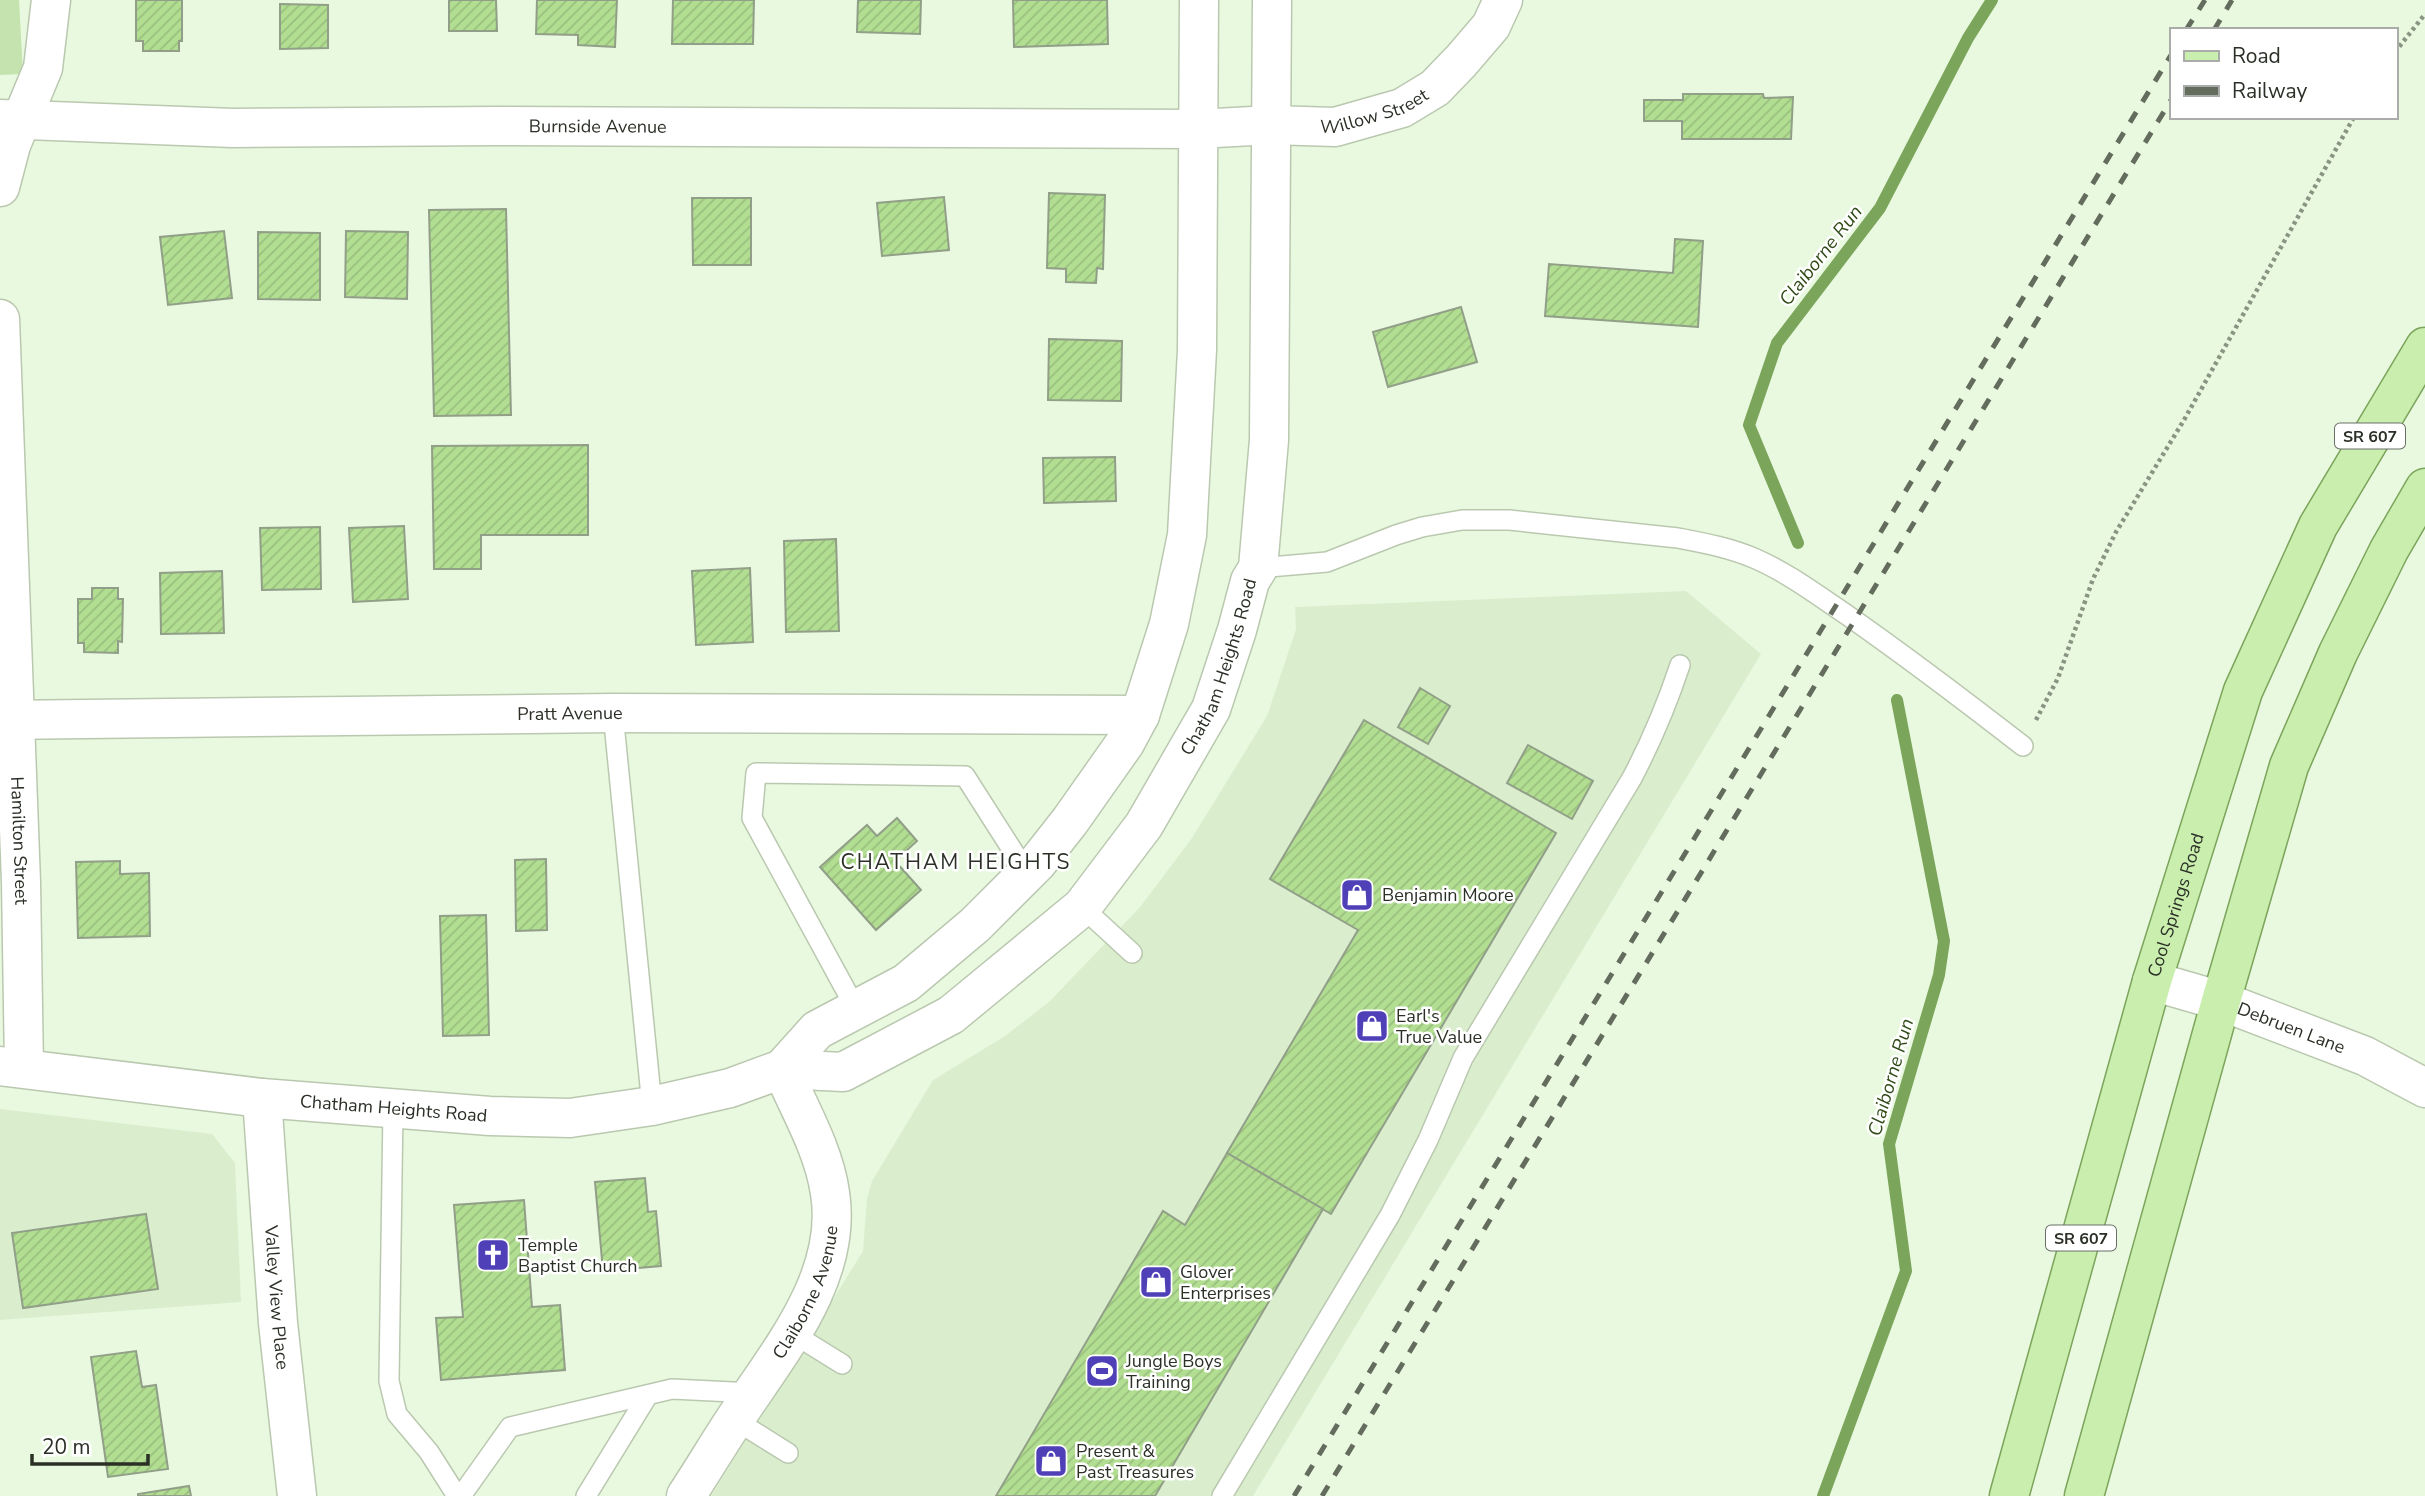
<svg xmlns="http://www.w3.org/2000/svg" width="2425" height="1496" font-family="'Nunito Sans',sans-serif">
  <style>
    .built { fill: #daeece }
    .green { fill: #c4e3ae }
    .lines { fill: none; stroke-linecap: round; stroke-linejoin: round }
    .stream { stroke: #7ca55c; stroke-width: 12 }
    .building { fill: url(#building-hatch); stroke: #919f88; stroke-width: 2 }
    .lane-casing { stroke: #bac8b0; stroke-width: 22 }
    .street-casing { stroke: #bac8b0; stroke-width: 41 }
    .secondary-casing { stroke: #bac8b0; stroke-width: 41 }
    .primary-casing { stroke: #7ca45c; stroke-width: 41 }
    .path { stroke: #8a9483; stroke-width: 4.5; stroke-dasharray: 3.5 3.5; stroke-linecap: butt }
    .lane { stroke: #fff; stroke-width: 19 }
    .street { stroke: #fff; stroke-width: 38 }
    .secondary { stroke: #fff; stroke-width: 38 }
    .primary { stroke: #caeeae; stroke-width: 38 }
    .rail { stroke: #646c5e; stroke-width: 5; stroke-dasharray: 12 12; stroke-linecap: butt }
    .labels { text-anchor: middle; stroke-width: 5; stroke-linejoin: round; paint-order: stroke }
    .shield { fill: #fff; stroke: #6b6e68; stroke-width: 2 }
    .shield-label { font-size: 16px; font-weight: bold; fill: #2b3027 }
    .street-label { font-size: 18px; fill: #2b3027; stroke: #fff }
    .poi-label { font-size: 18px; fill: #2b3027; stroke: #fff; text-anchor: start }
    .water-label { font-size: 19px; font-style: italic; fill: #314c18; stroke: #fff }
    .quarter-label { font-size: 21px; letter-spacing: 2px; fill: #2b3027; stroke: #fff }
  </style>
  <defs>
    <pattern id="building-hatch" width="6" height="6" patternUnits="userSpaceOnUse" patternTransform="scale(1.75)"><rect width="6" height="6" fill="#b2de92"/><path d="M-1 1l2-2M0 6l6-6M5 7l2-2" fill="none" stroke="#99bf7e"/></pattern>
  </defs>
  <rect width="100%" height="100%" fill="#e9f9df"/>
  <g class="built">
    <polygon points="1686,591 1761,654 1253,1496 711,1496 863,1251 867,1198 872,1181 933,1080 1005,1036 1049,1002 1140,907 1192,838 1267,716 1296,629 1295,607"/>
    <polygon points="0,1109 212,1134 235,1163 241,1302 0,1320"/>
  </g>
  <polygon class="green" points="0,0 19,0 23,74 0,75"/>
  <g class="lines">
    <g class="stream">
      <polyline points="1798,543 1749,425 1777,343 1880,208 1968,38 1992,0"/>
      <polyline points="1823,1496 1906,1271 1889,1144 1939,975 1944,941 1897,700"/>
    </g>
  </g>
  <g class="building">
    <polygon points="136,0 182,0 182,41 179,41 179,51 143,51 143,41 136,41"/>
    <polygon points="449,0 496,0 497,31 449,31"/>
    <polygon points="537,0 617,0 615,47 578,45 578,35 536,34"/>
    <polygon points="673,0 754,0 753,44 672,44"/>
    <polygon points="858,0 921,0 920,34 857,32"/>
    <polygon points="1013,0 1107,0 1108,44 1014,47"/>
    <polygon points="280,4 328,5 328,48 280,49"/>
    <polygon points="1683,94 1763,94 1764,98 1793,97 1791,139 1682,139 1682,121 1644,121 1644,100 1683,100"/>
    <polygon points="1049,193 1105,195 1103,269 1097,268 1096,283 1066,282 1066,269 1047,268"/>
    <polygon points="944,197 949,250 882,256 877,203"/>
    <polygon points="692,198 751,198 751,265 693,265"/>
    <polygon points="506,209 511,415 434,416 429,210"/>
    <polygon points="224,231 232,298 168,305 160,237"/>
    <polygon points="346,231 408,232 407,299 345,297"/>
    <polygon points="258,232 320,233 320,300 258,299"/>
    <polygon points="1675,239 1703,241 1698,327 1545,316 1549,264 1673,273"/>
    <polygon points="1461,307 1477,362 1388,387 1373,332"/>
    <polygon points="1049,339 1122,341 1121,401 1048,400"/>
    <polygon points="588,445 588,535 481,535 481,569 434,569 432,446"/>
    <polygon points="1115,457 1116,501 1044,503 1043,458"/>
    <polygon points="404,526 408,599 353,602 349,528"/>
    <polygon points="320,527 321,589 262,590 260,528"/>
    <polygon points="836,539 839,631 786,632 784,541"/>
    <polygon points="750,568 753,642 696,645 692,571"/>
    <polygon points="222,571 224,633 161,634 160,573"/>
    <polygon points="92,588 118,588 118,599 123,599 122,642 118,641 118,653 84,652 84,643 78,643 78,599 92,599"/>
    <polygon points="1420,688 1450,706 1428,744 1398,727"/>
    <polygon points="1364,720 1556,833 1331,1214 1227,1153 1358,930 1270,879"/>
    <polygon points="1528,745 1593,781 1572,819 1507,783"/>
    <polygon points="897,818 917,841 895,861 921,890 876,930 820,867 867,825 877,836"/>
    <polygon points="546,859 547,930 516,931 515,860"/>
    <polygon points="120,861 120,874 149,873 150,936 78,938 76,862"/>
    <polygon points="486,915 489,1035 443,1036 440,916"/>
    <polygon points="1227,1153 1323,1209 1155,1496 996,1496 1163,1211 1185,1225"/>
    <polygon points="645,1178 648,1212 656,1211 661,1266 603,1271 595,1182"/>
    <polygon points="524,1200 532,1307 560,1305 565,1370 441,1380 436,1318 463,1317 454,1205"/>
    <polygon points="146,1214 158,1289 23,1308 12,1233"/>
    <polygon points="136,1351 142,1387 156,1385 168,1469 108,1477 91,1357"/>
    <polygon points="189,1486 191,1496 138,1496 138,1494"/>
  </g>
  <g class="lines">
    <defs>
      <g id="lane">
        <path d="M1258 568 1327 562 1396 535 1422 527 1462 520H1509L1678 538C1704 543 1731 548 1756 559 1788 573 1817 595 1847 615 1907 657 1965 701 2023 746"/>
        <polyline points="613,713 652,1106"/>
        <polyline points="1082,907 1132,953"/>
        <polyline points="856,1009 752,818 756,773 965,776 1027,873"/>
        <polyline points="393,1109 389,1381 397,1414 429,1452 457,1496"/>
        <polyline points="792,1333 842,1364"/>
        <polyline points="735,1420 788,1453"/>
        <polyline points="461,1496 510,1427 672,1389 753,1393"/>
        <polyline points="586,1496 648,1395"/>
        <path d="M1222 1496 1390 1215 1428 1140 1463 1058 1632 778C1651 742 1667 704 1680 665"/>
      </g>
      <g id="street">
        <path id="s1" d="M0 119 233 128 495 126 1197 129 1271 125 1335 127 1402 108 1435 88 1461 61 1491 26 1503 0"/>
        <polyline points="0,187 11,145 43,68 51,0"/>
        <path id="s2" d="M0 319 21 882 24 1068"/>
        <path id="s3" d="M0 720 613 713 1140 715"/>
        <path id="s4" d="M2152 981 2221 1001 2365 1056 2425 1088"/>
        <path id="s5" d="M262 1098 278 1323 297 1496"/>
        <path id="s6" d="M686 1496C705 1467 722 1438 741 1410 783 1347 843 1274 830 1193 824 1150 799 1108 782 1069"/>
      </g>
      <g id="secondary">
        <path id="s7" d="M0 1066 262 1098 490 1116 570 1118 652 1106 730 1088 782 1069 843 1072 951 1015 1082 907 1144 825 1211 709 1237 630 1250 581 1258 568 1269 440 1272 0"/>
        <polyline points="782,1069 817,1030 906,983 975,925 1037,863 1070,821 1125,743 1140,715 1169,624 1187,535 1197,350 1199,0"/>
      </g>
      <g id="primary">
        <path id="s8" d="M2009 1496 2152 981 2243 691 2318 526 2425 347"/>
        <polyline points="2084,1496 2221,1001 2289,766 2338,653 2389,550 2425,488"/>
      </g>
    </defs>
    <use href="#lane" class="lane-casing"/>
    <use href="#street" class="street-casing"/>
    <use href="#secondary" class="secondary-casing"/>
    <use href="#primary" class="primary-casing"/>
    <g class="path">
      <polyline points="2395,52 2425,14"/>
      <polyline points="2036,720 2058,678 2093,579 2116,532 2184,420 2354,117"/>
    </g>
    <use href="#lane" class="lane"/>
    <use href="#street" class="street"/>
    <use href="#secondary" class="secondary"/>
    <use href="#primary" class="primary"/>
    <g class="rail">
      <polyline points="2186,30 2205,0"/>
      <polyline points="2214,30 2232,0"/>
      <polyline points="1294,1496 2171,55"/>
      <polyline points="1322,1496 2171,100"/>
    </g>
  </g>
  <defs>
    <symbol id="shop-square" viewBox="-11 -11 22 22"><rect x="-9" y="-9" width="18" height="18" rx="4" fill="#4f40b7" stroke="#fff"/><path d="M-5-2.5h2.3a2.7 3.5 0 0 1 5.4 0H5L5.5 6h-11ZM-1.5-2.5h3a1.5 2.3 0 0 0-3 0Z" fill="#fff"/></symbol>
    <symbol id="church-square" viewBox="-11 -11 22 22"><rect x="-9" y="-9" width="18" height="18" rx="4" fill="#4f40b7" stroke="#fff"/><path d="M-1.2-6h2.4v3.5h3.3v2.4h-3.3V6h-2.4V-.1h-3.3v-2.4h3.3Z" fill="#fff"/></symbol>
    <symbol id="stadium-square" viewBox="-11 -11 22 22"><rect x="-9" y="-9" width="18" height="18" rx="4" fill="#4f40b7" stroke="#fff"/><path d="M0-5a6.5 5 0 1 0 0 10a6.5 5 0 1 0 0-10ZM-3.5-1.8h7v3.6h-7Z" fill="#fff"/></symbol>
  </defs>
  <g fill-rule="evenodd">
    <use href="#shop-square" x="1338" y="876" width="38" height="38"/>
    <use href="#shop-square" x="1353" y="1007" width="38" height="38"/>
    <use href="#church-square" x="474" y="1236" width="38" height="38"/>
    <use href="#shop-square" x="1137" y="1263" width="38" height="38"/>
    <use href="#stadium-square" x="1083" y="1352" width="38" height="38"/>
    <use href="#shop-square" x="1032" y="1442" width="38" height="38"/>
  </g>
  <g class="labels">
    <g class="shield">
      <rect x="2335" y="423.5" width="70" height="25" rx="5"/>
      <rect x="2046" y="1225.5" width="70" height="25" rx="5"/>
    </g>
    <g class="shield-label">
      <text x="2370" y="442">SR 607</text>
      <text x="2081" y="1244">SR 607</text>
    </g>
    <g class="street-label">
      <text dy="6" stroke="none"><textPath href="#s1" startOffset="1377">Willow Street</textPath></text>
      <text dy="6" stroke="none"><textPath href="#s1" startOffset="598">Burnside Avenue</textPath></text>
      <text dy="6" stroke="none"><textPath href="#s7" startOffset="1423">Chatham Heights Road</textPath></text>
      <text dy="6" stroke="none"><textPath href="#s3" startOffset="570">Pratt Avenue</textPath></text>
      <text dy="6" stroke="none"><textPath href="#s2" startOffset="522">Hamilton Street</textPath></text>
      <text dy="6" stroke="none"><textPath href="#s8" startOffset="614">Cool Springs Road</textPath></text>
      <text dy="6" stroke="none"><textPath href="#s4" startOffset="147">Debruen Lane</textPath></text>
      <text dy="6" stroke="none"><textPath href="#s7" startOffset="396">Chatham Heights Road</textPath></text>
      <text dy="6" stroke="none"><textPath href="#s6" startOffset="238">Claiborne Avenue</textPath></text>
      <text dy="6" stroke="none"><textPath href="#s5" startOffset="200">Valley View Place</textPath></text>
    </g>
    <g class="poi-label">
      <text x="1382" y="901">Benjamin Moore</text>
      <text x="1396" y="1022">Earl's<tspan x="1396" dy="21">True Value</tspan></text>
      <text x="518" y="1251">Temple<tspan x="518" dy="21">Baptist Church</tspan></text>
      <text x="1180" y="1278">Glover<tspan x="1180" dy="21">Enterprises</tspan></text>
      <text x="1126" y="1367">Jungle Boys<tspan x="1126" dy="21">Training</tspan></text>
      <text x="1076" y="1457">Present &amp;<tspan x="1076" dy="21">Past Treasures</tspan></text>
    </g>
    <g class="water-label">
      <text transform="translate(1820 255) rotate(-52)" y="7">Claiborne Run</text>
      <text transform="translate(1890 1077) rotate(-74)" y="7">Claiborne Run</text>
    </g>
    <g class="quarter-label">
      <text x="956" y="869">CHATHAM HEIGHTS</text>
    </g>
  </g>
  <rect x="2170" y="28" width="228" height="91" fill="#ffffff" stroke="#aaaca9" stroke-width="2"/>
  <rect x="2184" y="51" width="35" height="10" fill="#caeeae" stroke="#aaaca9" stroke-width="2"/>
  <text x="2232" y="63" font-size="21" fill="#2b3027">Road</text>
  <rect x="2184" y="86" width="35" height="10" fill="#646c5e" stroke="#aaaca9" stroke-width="2"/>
  <text x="2232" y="98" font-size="21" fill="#2b3027">Railway</text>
  <path d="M32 1454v10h116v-10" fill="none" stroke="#2b3027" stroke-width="3.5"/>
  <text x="42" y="1454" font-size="21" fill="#2b3027" stroke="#ffffff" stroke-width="5" paint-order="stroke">20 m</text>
</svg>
